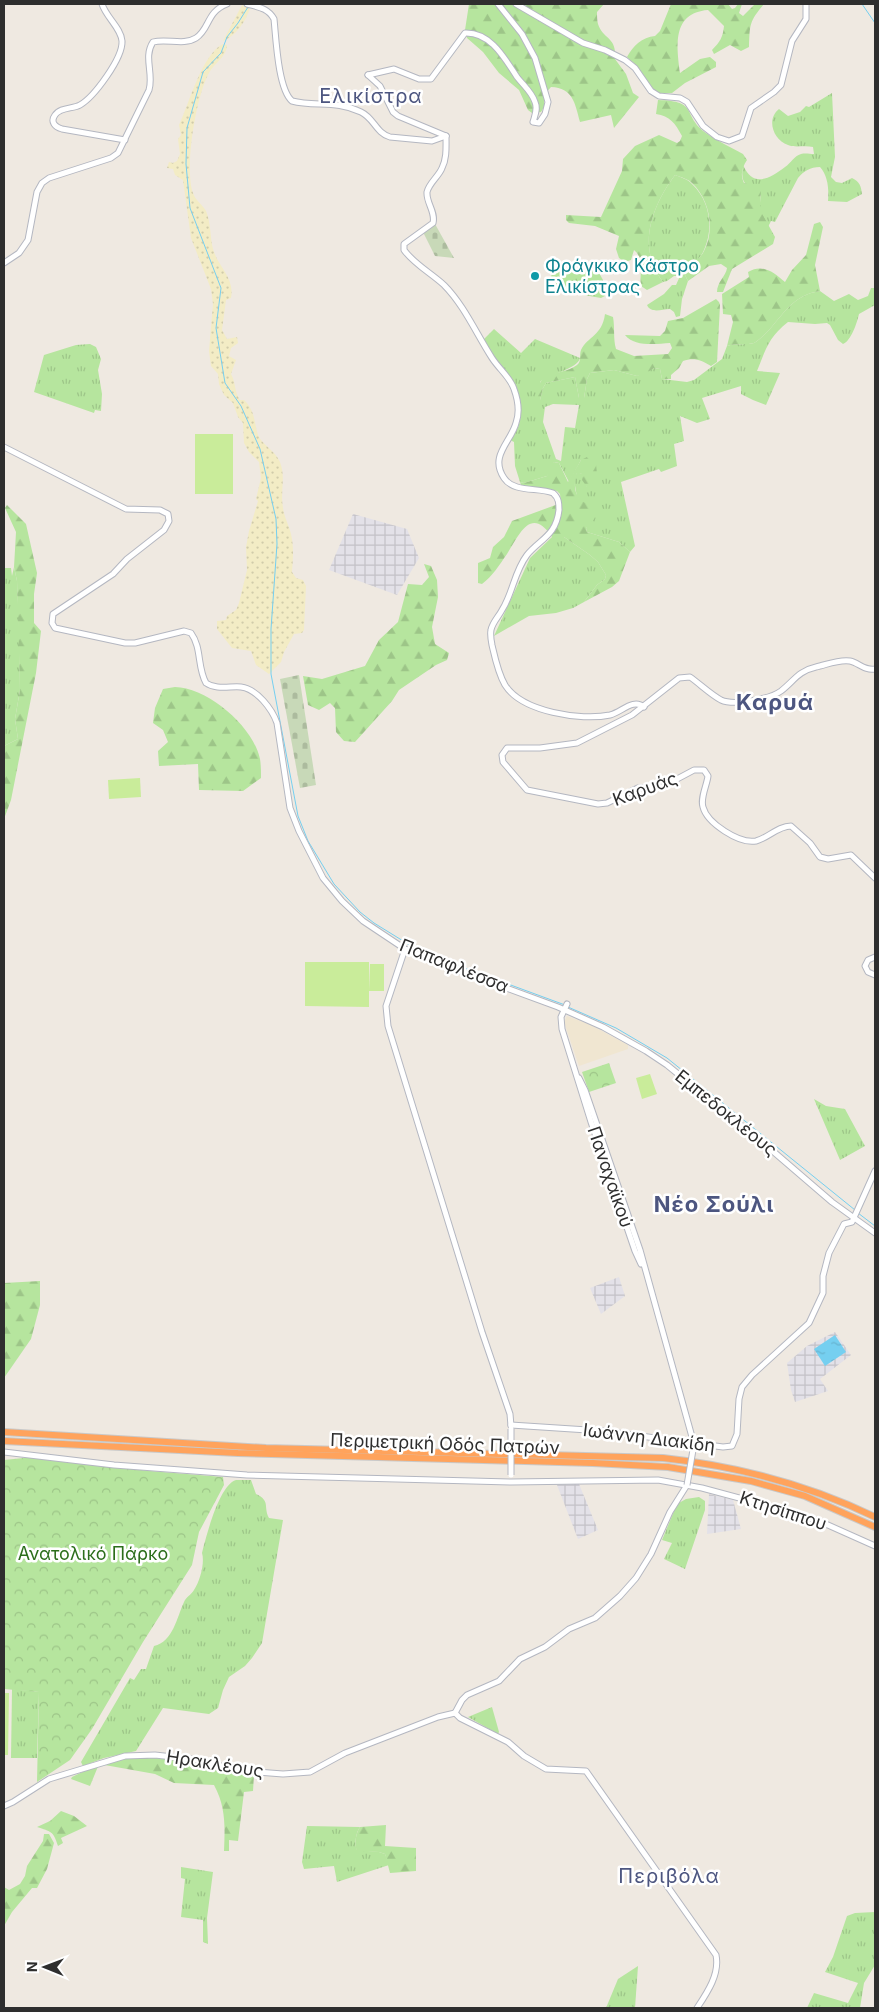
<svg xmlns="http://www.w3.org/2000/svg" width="879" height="2012" font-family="Inter,sans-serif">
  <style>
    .industrial { fill: url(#industrial-grid) }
    .education { fill: #f0e6d1 }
    .grass { fill: url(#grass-tufts); fill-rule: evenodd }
    .forest { fill: url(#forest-firs) }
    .sand { fill: url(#sand-dots) }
    .cemetery { fill: url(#cemetery-stones) }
    .park { fill: url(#park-crowns) }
    .pitch { fill: #c9ec9a }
    .water { fill: url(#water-ripples) }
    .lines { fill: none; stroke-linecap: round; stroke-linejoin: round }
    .stream { stroke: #75cff0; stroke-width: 1 }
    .secondary-casing { stroke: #b4b7c1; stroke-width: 7 }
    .highway-casing { stroke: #c9c9c9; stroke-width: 8 }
    .secondary { stroke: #fff; stroke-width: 5 }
    .highway { stroke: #ffa35c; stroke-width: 6 }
    .secondary-bridge-casing { stroke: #b4b7c1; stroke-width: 7; stroke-linecap: butt }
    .secondary-bridge { stroke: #fff; stroke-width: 5 }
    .culture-dot { fill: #0f9aa8; stroke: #fff; stroke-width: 2 }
    .labels { text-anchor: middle; stroke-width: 5; stroke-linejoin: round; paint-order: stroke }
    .culture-label { font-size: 18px; fill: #0d838f; stroke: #fff; text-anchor: start }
    .street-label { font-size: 18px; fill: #2e2e2e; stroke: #fff }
    .park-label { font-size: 18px; fill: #2c6e1b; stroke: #fff }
    .quarter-label { font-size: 20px; letter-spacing: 1px; fill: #4d5680; stroke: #fff }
    .district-label { font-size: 22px; font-weight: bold; letter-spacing: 1px; fill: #4d5680; stroke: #fff }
  </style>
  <defs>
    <pattern id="industrial-grid" width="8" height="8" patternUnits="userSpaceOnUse" patternTransform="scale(1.25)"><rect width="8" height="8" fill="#e3e1e8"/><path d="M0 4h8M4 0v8" fill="none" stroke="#c3c1c7"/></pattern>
    <pattern id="grass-tufts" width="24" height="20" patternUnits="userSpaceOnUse" patternTransform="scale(1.25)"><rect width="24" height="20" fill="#b6e59e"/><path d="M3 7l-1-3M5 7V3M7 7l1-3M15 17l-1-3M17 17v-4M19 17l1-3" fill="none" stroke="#9dc588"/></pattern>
    <pattern id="forest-firs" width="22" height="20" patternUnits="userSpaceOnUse" patternTransform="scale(1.25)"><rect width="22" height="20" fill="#b6e59e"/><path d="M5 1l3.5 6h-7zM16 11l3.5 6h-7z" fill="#9dc588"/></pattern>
    <pattern id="sand-dots" width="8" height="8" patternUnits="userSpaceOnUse" patternTransform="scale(1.25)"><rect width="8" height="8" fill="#f3ecc5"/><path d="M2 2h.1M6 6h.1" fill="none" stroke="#d1cbaa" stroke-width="1.8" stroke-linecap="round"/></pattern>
    <pattern id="cemetery-stones" width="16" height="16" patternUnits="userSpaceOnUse" patternTransform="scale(1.25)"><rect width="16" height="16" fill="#c8d9b8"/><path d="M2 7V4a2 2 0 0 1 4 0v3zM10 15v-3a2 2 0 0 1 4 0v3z" fill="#acbb9e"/></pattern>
    <pattern id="park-crowns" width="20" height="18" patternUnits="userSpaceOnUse" patternTransform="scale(1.25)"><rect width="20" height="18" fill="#b6e59e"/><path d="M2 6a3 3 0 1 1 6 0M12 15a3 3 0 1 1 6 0" fill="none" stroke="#9dc588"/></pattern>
    <pattern id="water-ripples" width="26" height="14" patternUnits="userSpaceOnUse" patternTransform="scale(1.25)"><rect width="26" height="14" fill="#75cff0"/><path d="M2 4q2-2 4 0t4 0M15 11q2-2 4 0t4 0" fill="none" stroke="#66b2ce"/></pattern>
  </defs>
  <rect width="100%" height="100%" fill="#efe9e1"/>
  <g class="industrial">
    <polygon points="353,514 407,529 419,558 397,595 329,570"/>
    <polygon points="619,1277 625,1296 601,1314 590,1288"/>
    <polygon points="835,1332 851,1355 820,1379 828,1391 795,1402 791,1390 787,1363 807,1346"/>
    <polygon points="579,1484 598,1530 578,1539 557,1485"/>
    <polygon points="709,1494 733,1500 741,1529 707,1534"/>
  </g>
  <polygon class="education" points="567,1016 591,1025 628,1045 628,1049 579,1066 564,1022"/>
  <g class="grass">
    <path d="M832 93 835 157 831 177 836 182 842 183 852 178C860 182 861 186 862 194L847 202 828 201C829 189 828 176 820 167 810 167 804 171 798 178L775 222 771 221 768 227 759 210 761 195C746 184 740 185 743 165 753 188 769 179 785 167 791 163 794 156 801 154 805 153 810 154 814 154L813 147C805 145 795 148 788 145 773 140 766 119 779 109L788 116 800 112 806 106 809 107Z"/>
    <path d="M675 175C680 177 688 179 692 184 710 201 714 228 704 250 701 258 691 267 685 275L688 281 682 299 680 316 676 317 674 312 670 309C662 309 651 314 647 305L664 294 672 285H676L680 276H674L667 281 663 282C636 247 652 206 675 175Z"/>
    <polygon points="585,267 598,271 603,280 605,296 601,298 549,289 552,272"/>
    <path d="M871 288H875V305L859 314C857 323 851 341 843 344L838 340 830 325 827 323 815 324 788 322C768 338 766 349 757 371L780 373 766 405 753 400 741 394V386L702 398 710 419 697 423 680 416 684 441 674 444 677 466 661 472 659 469 621 482 635 546 630 552 619 542 587 532 586 528 588 524 581 502 577 497 574 480 577 472 582 474 587 487 581 460 569 482 559 463 554 462 547 476 524 483 520 482 515 466 514 442 510 440C525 425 523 399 513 382 510 377 506 374 502 370 495 360 490 349 483 340L494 329 521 353 535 339 580 358C578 369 549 374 540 382V400L543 388 546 383 575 377 579 398H584L587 379 590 373 614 370 637 376 654 368 660 369 662 379 687 382 694 380 722 359 727 346C736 343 748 345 754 343 759 340 765 334 769 330 785 312 794 295 820 291L834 301 849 294 858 300 868 296ZM553 404 579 405 575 428 565 427 561 461 556 459 543 422 545 407Z"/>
    <polygon points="90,344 96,347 101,359 98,370 102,394 101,411 95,410 94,413 34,392 44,355 76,345"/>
    <polygon points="552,537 564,537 590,555 598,562 606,575 605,579 597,585 584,602 573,608 556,613 529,616 494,636 530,558"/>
    <polygon points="14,567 17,581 19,627 20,690 15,719 18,739 4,746 4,568 11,568 12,576"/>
    <polygon points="814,1099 826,1106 845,1109 865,1146 840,1160"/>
    <path d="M236 1480H251L256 1494C271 1501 263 1507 269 1518L283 1520 262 1643 252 1658 245 1666 229 1677 223 1690 218 1708 209 1714 163 1708 136 1751 104 1758 83 1766 81 1762 130 1678 134 1680 141 1669H146L154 1646C173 1642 177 1617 184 1602 186 1597 191 1595 194 1590 200 1581 205 1563 202 1553 206 1537 219 1485 236 1480Z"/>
    <polygon points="699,1497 705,1501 705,1510 685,1569 664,1559 672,1543 662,1540 677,1504 686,1499"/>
    <polygon points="12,1689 39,1692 37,1758 11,1758"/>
    <polygon points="492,1707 499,1732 498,1734 468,1717"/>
    <polygon points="99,1764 90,1786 71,1779 72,1777"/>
    <path d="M307 1826 360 1827C356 1832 354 1844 357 1850L379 1852 385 1854 389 1865 337 1882 334 1866 304 1869 302 1862Z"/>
    <polygon points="181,1867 213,1872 207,1918 208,1944 203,1942 203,1920 181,1917 185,1879 181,1878"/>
    <polygon points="875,1912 875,1965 864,1983 860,2008 807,2008 814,1993 848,2003 858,1983 825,1972 833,1957 847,1916 855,1913"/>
    <polygon points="638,1966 635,2008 606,2008 618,1979"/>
  </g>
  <g class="forest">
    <path d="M469 4H604L597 12C597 15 597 21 598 24 603 40 617 36 615 59L626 74 633 93 639 97 614 128 611 115 580 122C575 103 573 88 551 87L544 95V107L541 112 532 113 528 110 519 90 499 73 483 52 467 38 465 30Z"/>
    <path d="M671 4H728L732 9 735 8 738 4H742L739 13 743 16 755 4H764C749 22 750 24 749 47L741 51 730 45 714 54 712 50C720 42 723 37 724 26L708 10C671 13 677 47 680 73L700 59 710 57 716 62V67L685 83 672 93H658L653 90 637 66 627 57C633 46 642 37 655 36L660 31Z"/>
    <path d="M658 100C700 101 681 115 706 133 717 141 731 147 743 154L747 160C742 167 740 175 744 183L761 189 760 210 775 237 773 244 732 269 723 292H717C717 282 726 276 727 268L721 264 709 266 688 281 685 275C689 264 699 261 704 251 715 230 710 200 692 183 688 179 680 177 675 175 652 206 636 247 663 282L647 290 641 286C639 273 645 259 634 250L631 260 625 262 619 258 616 249 619 236 595 226 569 223 566 220V215L601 217 622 171 623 159 635 146 659 135 677 143 680 141 682 136C675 123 670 116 656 114Z"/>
    <path d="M820 222 823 227 815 265 820 291C794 295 785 312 769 330 765 334 759 340 754 343 748 345 736 343 727 346L733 322 731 315 723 314 722 294 749 277 748 272C763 263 774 273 785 282L792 270 806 255 814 224Z"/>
    <path d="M716 299 719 302 720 305 717 362 711 366C701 360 694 357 683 361L679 368 671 375V379H662L660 369 654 368 645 374 637 376 614 370 590 373 587 379 584 398 582 400 579 398 575 377 546 383 543 388 540 400 536 399C538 367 558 378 577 365 582 361 579 355 581 350 588 336 602 336 605 314L613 317C615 328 613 338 616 349L634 356 668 354 672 348 670 343C656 344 634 347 625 335L660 336 665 331 668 321 683 318Z"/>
    <path d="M587 457 596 464 598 484 593 487H587L582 480V474L577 473C573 484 574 499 586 503L595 518 586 528 587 532 619 542 630 552 619 581 612 587 584 602 597 585 605 579 606 575 598 562 590 555 564 537H552C531 505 519 535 507 554 500 564 492 577 482 584L478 583V563L490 558 493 547 504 537 512 521 561 503 560 494 557 491 521 485 520 482 524 483 547 476 548 466 554 462 559 463 568 482 581 460Z"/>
    <polygon points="7,505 26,524 37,573 34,594 34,623 41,631 36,673 11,800 4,819 4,746 18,739 15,719 20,690 17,581 14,567 16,532 5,508"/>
    <polygon points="424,564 431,566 437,580 438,597 432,627 435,644 449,653 447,660 436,665 399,690 392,701 355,742 344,741 336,732 335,708 330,703 319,710 308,705 303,676 322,679 365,666 379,640 398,622 408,584 422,585 429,577"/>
    <path d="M175 687C208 688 253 726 260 759 261 765 261 772 261 778L243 791 199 790 198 764 159 766 158 751 168 742 163 730 153 723 155 708 163 689Z"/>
    <polygon points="40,1281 40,1305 31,1339 4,1378 4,1283"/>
    <path d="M140 1756 200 1763 231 1773 254 1775 253 1791 244 1792 238 1841 229 1840V1851H224C225 1827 226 1807 214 1785L174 1783 155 1774 99 1764 114 1760Z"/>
    <path d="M61 1811 74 1816 87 1826 61 1838 63 1843 58 1846C53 1830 51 1832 37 1827L50 1821Z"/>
    <path d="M386 1825 385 1846 416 1848V1871L390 1873 385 1854 379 1852 357 1851C354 1844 356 1832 360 1827Z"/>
    <polygon points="44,1834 49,1834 54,1843 47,1869 37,1888 32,1888 12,1912 4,1926 4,1887 9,1890 20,1884 25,1876 27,1866 43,1841"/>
  </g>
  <g class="sand">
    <path d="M242 5 250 8C246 21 236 36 223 41Z"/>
    <path d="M223 44 227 45C226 58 215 62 209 73 196 96 184 168 193 193 195 200 203 205 206 211 211 223 210 237 213 249 218 267 235 278 231 298L226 300 222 330 227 339 237 337 238 343 231 348 229 356 236 360 231 374C236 383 234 391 240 400H244C255 410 254 422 258 435 262 445 274 449 280 462 286 477 280 492 283 508 284 517 289 525 291 534 294 547 293 559 292 572L296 578 303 580 306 586 304 630 302 633 294 634 284 652 281 662 269 674 256 665 251 651 232 648 217 629V621L226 620 227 616 236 610 239 603 247 570 246 547 249 531 258 501 256 499 261 478 259 462 249 452 244 443 243 423 238 417 233 403 224 395 219 384 218 374 211 366 209 351 213 304 211 289 191 238 183 180 175 175 173 169 167 168 169 162 173 163 177 161 180 154 178 139 181 135 179 125C189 104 202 54 223 44Z"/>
  </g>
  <g class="cemetery">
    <polygon points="435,224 454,258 435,256 423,232"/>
    <polygon points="299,675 316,785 300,788 280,679"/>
  </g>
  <g class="park">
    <polygon points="609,1063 616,1083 589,1092 582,1072"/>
    <polygon points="33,1457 150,1471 223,1477 224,1485 199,1532 192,1565 143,1642 92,1729 70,1760 37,1782 39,1692 4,1689 4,1460"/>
  </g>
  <g class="pitch">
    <rect x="195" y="434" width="38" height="60"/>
    <polygon points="140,778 141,797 109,799 108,780"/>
    <polygon points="305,962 369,962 369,1007 305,1006"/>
    <polygon points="370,964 384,964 384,991 369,991"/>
    <polygon points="650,1074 657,1094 642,1099 636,1078"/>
    <polygon points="4,1693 9,1693 8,1755 4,1755"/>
  </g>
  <polygon class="water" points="835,1335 846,1352 825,1366 814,1349"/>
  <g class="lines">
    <g class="stream">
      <polyline points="862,4 875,23"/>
      <polyline points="248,7 238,23 227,37 221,53 203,72 187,128 186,164 190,208 221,288 216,328 225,383 241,406 260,449 276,519 277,544 271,629 271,674 298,816 308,841 334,884 360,912 374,923 421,952 565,1005"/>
      <polyline points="568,1007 616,1028 667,1058 855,1210"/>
      <polyline points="858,1213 875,1226"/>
    </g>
    <defs>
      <g id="secondary">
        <path d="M102 4C106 17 121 28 122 41 123 58 94 97 80 105 73 109 60 107 55 115 50 122 55 127 62 129L125 140"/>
        <path d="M247 4C258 7 268 8 274 19 276 38 278 89 292 101 315 107 336 100 361 112 374 118 376 133 390 137L432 141 446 136"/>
        <polyline points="516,4 583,43 605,50 625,60 635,68 651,91 659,96 680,98 687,102 703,126 717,137 729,141 742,136 751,108 774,92 781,85 792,41 806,19 806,4"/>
        <path d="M368 75 394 69 419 79H431L465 33C491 32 505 59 517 77 523 85 532 92 535 102 538 109 535 115 533 122L539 123 545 114 548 102 535 58 522 34 498 4"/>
        <polyline points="368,75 380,86 393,112 398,116 446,136"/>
        <path d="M446 136C446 147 447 158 442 168 439 176 429 183 427 192 426 203 436 212 433 223L404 244V250C414 264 431 273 444 285 464 305 477 335 492 358 499 369 510 377 514 389 518 400 520 412 516 423 511 442 489 456 504 478 514 493 538 487 553 493 559 498 559 504 559 510 556 536 540 539 527 555 514 572 513 593 502 610 499 616 492 623 491 630 490 635 491 640 492 645 495 658 498 673 505 685 522 712 581 721 610 715 622 712 633 698 644 707"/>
        <path d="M4 263 19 253 28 240 37 192 42 183 49 178 111 158 118 153 149 90C154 74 143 57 153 42 167 38 183 46 196 38 210 29 206 12 227 4"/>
        <path d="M4 447 126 509 160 510 168 514 169 521 164 530 127 559 113 574 53 614 52 623 55 628 125 643H135L184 631 191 633C202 648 197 667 206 683 216 690 230 686 241 687 257 689 272 709 277 723L290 808 299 831 323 878 342 901 363 921 405 949 460 971 558 1007 603 1027 646 1051 667 1065 775 1153 832 1202 875 1233"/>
        <path d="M875 669C865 671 859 663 850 661 839 659 826 665 816 667 798 671 794 681 781 691 770 699 734 706 721 700 710 694 700 684 690 677L679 678 632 715 577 743 540 748H507L502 755 503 762 527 790 598 804 607 803 638 788 662 787 694 770H704L708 776C707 785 700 798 703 807 707 823 739 844 756 841 768 838 778 826 791 826L810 843 820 857 828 859 851 855 875 878"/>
        <polyline points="405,949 386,1006 388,1026 482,1332 510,1414 511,1426"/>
        <polyline points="875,957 868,960 865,966 868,972 875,975"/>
        <polyline points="567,1004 561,1017 562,1029 591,1122 635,1251 641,1264"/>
        <polyline points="579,1078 585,1090 640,1250 694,1444"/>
        <polyline points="511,1425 603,1431 723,1447 732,1446 737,1434 739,1399 742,1387 752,1375 809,1323 823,1293 823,1276 829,1253 844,1224 852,1222 875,1171"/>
        <polyline points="4,1452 114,1465 247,1475 511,1482 658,1480 702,1488 788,1511 819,1521 875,1546"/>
        <path d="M455 1713 460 1718 508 1742 524 1756 546 1769 586 1771 716 1955C720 1974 707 1993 697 2008"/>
        <polyline points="455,1713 462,1700 467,1695 499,1681 520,1659 545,1647 569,1629 595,1618 620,1596 636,1578 651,1554 670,1512 687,1485"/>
        <polyline points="4,1806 13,1802 49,1779 125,1756 155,1755 191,1759 209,1762 233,1770 283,1774 310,1772 345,1753 438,1717 455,1713"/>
      </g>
      <g id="highway">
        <path d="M4 1432 266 1448 663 1458C736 1466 809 1485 875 1517"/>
        <polyline points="4,1441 238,1453 593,1463 668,1467 751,1481 805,1496 875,1527"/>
      </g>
    </defs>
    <use href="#secondary" class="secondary-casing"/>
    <use href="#highway" class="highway-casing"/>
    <use href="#secondary" class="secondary"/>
    <use href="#highway" class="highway"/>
    <defs>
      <g id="secondary-bridge">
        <polyline points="511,1475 511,1429"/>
        <polyline points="687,1485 694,1444"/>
      </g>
    </defs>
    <use href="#secondary-bridge" class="secondary-bridge-casing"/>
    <use href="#secondary-bridge" class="secondary-bridge"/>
  </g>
  <circle class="culture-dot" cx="535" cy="276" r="5"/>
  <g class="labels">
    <g class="culture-label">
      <text x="545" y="272">Φράγκικο Κάστρο<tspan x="545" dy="21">Ελικίστρας</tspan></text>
    </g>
    <g class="street-label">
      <text transform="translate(645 789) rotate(-20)" y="6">Καρυάς</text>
      <text transform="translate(454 966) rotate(22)" y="6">Παπαφλέσσα</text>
      <text transform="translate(726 1113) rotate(39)" y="6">Εμπεδοκλέους</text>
      <text transform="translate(610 1177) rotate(71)" y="6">Παναχαϊκού</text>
      <text transform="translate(649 1438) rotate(7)" y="6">Ιωάννη Διακίδη</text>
      <text transform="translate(445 1444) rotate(2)" y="6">Περιμετρική Οδός Πατρών</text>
      <text transform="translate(783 1511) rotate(18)" y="6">Κτησίππου</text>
      <text transform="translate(215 1764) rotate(9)" y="6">Ηρακλέους</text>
    </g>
    <g class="park-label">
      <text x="93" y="1560">Ανατολικό Πάρκο</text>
    </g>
    <g class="quarter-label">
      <text x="371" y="103">Ελικίστρα</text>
      <text x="669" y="1883">Περιβόλα</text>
    </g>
    <g class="district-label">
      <text x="775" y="710">Καρυά</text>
      <text x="714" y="1212">Νέο Σούλι</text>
    </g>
  </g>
  <rect width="879" height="2012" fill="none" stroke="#2e2e2e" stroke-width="10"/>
  <g transform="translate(45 1967) rotate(271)" stroke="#ffffff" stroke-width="4" paint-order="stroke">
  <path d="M0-4L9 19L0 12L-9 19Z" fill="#2e2e2e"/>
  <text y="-8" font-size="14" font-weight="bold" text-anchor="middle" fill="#2e2e2e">N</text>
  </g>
</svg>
